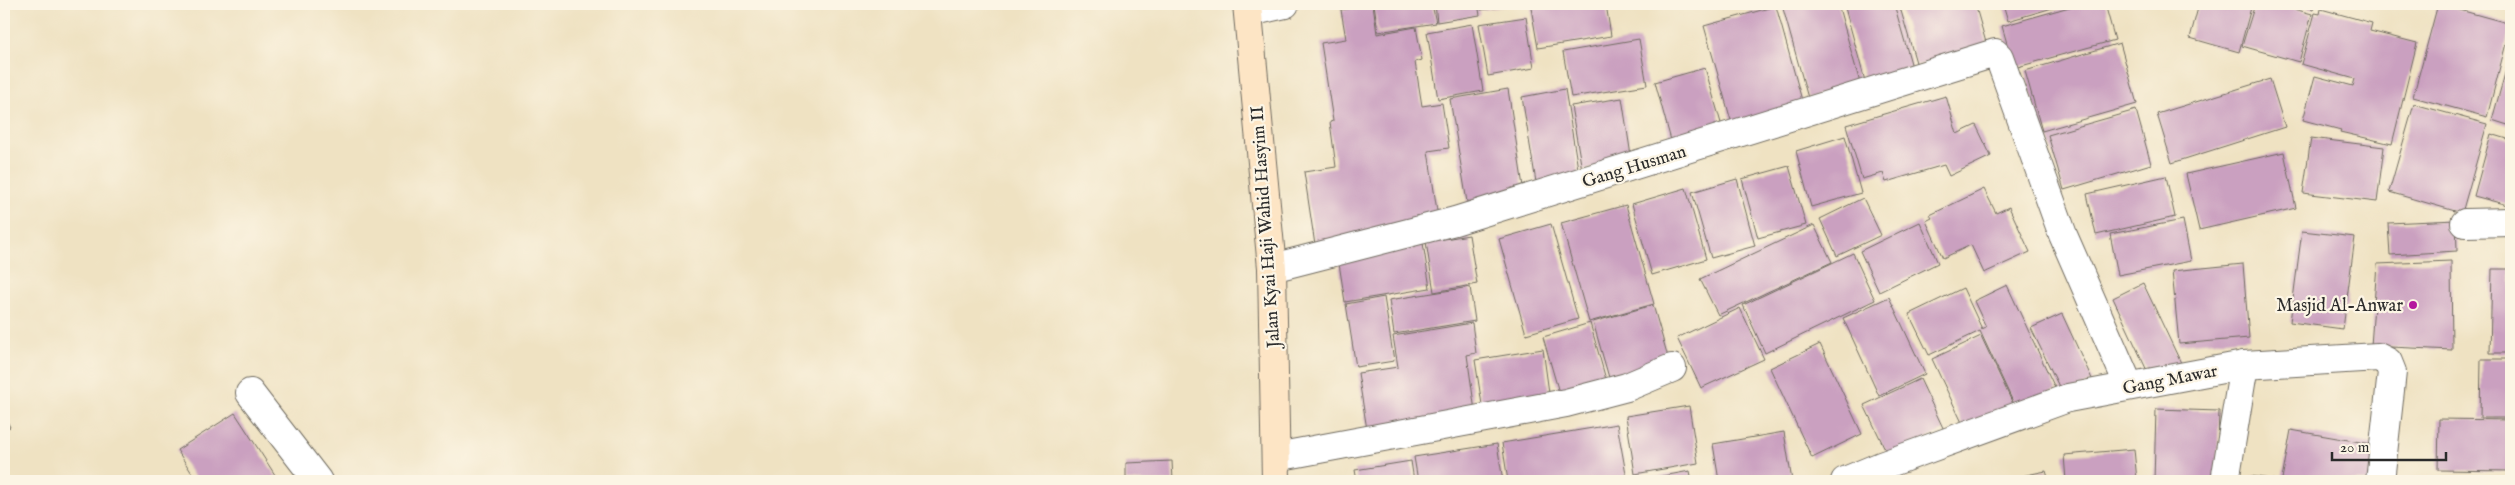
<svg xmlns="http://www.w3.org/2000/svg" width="2515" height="485" font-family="'IM FELL English',serif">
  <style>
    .building { fill: #caa0c0 }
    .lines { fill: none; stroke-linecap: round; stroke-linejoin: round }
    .street-casing { stroke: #706b60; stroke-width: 30 }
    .secondary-casing { stroke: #706b60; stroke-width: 30 }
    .street { stroke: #fff; stroke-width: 28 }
    .secondary { stroke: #fde5c5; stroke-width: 28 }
    .poi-dot { fill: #b5179e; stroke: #fcf5e5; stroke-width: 2 }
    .labels { text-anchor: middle; stroke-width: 4.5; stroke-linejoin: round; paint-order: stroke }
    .street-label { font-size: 18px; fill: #2b2b2b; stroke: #fcf5e5 }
    .poi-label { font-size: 18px; fill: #2b2b2b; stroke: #fcf5e5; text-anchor: end }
  </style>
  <rect width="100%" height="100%" fill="#fcf5e5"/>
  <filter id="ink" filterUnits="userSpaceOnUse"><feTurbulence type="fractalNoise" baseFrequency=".02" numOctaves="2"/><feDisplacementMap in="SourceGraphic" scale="10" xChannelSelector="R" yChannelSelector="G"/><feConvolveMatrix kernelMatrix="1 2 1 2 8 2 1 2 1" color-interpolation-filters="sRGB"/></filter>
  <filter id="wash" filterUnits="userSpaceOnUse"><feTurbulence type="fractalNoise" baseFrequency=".0096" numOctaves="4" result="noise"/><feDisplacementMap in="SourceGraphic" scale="20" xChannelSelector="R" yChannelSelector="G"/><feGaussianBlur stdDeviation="1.12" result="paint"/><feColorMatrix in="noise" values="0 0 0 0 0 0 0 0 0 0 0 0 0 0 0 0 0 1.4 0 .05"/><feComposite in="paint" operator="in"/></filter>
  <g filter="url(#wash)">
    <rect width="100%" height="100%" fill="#efe2c2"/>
    <g id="blocks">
      <g class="building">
        <polygon points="1373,4 1377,34 1416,27 1422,60 1415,62 1422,106 1442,103 1449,148 1428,151 1439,224 1315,245 1304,172 1336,167 1330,122 1333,121 1321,43 1346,39 1341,10"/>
        <polygon points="1374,4 1432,4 1436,23 1378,32"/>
        <polygon points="1435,4 1478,4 1480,15 1437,22"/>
        <polygon points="1480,4 1512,4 1512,5 1481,10"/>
        <polygon points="1558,4 1606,4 1611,36 1538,48 1531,8"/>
        <polygon points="1787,4 1838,4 1860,83 1808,98 1782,5"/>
        <polygon points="1844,4 1894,4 1912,67 1865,81"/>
        <polygon points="1899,4 1975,4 1987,46 1917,66"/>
        <polygon points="2003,4 2066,4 2008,21"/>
        <polygon points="2080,4 2105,4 2115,40 2014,68 2002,26"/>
        <polygon points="2199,4 2252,4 2239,52 2190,38"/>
        <polygon points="2255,4 2276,4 2312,14 2299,62 2242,46"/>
        <polygon points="2295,4 2315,4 2313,9"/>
        <polygon points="2438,4 2511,24 2487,117 2413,97"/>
        <polygon points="1776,6 1803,104 1732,124 1704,26"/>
        <polygon points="2321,9 2372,23 2370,31 2417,43 2392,144 2340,132 2341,130 2303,120 2315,76 2353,86 2355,79 2301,64 2315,13 2320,14"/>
        <polygon points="1526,17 1534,68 1488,76 1479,24"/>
        <polygon points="1472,24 1483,91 1438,99 1427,32"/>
        <polygon points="1639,39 1647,85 1571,97 1563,52"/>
        <polygon points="2120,43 2137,104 2042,131 2025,71"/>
        <polygon points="2511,52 2511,126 2492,120"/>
        <polygon points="1705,68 1723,130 1672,144 1655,82"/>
        <polygon points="2270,79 2285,127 2172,163 2157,114"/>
        <polygon points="1508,89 1524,193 1467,202 1450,99"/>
        <polygon points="1565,89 1579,175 1536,182 1522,97"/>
        <polygon points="1946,96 1957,134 1976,125 1991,156 1949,176 1944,165 1886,182 1883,173 1862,179 1846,125"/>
        <polygon points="1622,98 1632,162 1582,170 1571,106"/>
        <polygon points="2414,104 2487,124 2462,213 2389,192"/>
        <polygon points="2136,110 2151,164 2064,190 2048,135"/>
        <polygon points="2491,134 2511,140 2511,206 2474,196"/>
        <polygon points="1845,136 1861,193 1811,207 1796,151"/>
        <polygon points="2311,138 2384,147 2377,202 2303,193"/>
        <polygon points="2284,152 2296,208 2199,230 2186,174"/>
        <polygon points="1789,166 1806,225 1758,238 1742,179"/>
        <polygon points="2166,176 2175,217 2096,235 2087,194"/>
        <polygon points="1737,179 1755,246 1711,258 1692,192"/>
        <polygon points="1686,188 1706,259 1652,275 1632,204"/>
        <polygon points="1984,189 1996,213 2009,207 2030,252 1984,273 1971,245 1943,258 1926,221 1932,218 1930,215"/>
        <polygon points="1863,198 1881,235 1837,256 1820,219"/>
        <polygon points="1626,205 1654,304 1589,322 1561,223"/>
        <polygon points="2183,220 2191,261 2118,275 2110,234"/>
        <polygon points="2456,220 2457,251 2390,255 2388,223"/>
        <polygon points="1920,222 1938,263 1879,292 1860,251"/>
        <polygon points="1551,224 1578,319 1526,334 1499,239"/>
        <polygon points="1814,225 1832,262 1718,315 1700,279"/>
        <polygon points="2302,231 2355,237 2343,329 2290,322"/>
        <polygon points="1469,235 1477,284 1434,292 1426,242"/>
        <polygon points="1423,243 1430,288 1345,302 1338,257"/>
        <polygon points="1853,253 1875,300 1765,353 1743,305"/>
        <polygon points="2451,261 2452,350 2371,346 2377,264"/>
        <polygon points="2243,264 2249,338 2179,344 2172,271"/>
        <polygon points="2492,269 2511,269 2511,353 2490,353"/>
        <polygon points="2143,283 2181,363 2150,377 2113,298"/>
        <polygon points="2007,285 2056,390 2023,406 2020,400 2014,404 1980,331 1929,355 1909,314 1963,288 1982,329 1986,327 1974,301"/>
        <polygon points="1470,287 1475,321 1394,334 1389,300"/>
        <polygon points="1384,297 1394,361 1356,367 1346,304"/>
        <polygon points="1889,297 1925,374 1879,396 1843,318"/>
        <polygon points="1653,305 1670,364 1610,381 1593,322"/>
        <polygon points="1740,308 1764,359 1701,388 1677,338"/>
        <polygon points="2062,314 2093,381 2063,395 2031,328"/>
        <polygon points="1472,323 1476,353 1467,355 1476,418 1368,436 1358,373 1398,367 1393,336"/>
        <polygon points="1590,323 1607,383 1560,396 1543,337"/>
        <polygon points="1981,336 2015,408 1966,431 1932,359"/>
        <polygon points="1820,344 1862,434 1812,458 1770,368"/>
        <polygon points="1543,349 1550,400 1483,411 1475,360"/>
        <polygon points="2481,359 2511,359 2511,418 2480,418"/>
        <polygon points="1920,379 1944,430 1889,457 1864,405"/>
        <polygon points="1689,406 1698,463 1635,474 1626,416"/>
        <polygon points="2156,409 2219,411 2217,481 2154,481"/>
        <polygon points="235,413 279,481 197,481 177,450"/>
        <polygon points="4,416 10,427 4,430"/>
        <polygon points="2439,419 2511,420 2511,471 2438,470"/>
        <polygon points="1617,424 1627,479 1612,481 1508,481 1502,443"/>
        <polygon points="2291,430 2383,446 2376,481 2297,481 2282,479"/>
        <polygon points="1784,432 1792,481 1719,481 1713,444"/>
        <polygon points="1497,444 1503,481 1418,481 1414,457"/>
        <polygon points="2134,449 2137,481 2066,481 2064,455"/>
        <polygon points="1172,461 1173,481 1126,481 1126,463"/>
        <polygon points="1411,461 1414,481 1357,481 1355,470"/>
        <polygon points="1690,471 1692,481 1642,481 1641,480"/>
        <polygon points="2046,471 2049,481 2002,481 2002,480"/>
        <polygon points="2251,476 2277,480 2277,481 2250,481"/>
      </g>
    </g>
  </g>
  <g filter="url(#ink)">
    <use href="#blocks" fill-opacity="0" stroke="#706b60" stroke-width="1"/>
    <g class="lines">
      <defs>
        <g id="street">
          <polyline points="1249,12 1285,4"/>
          <polyline points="2465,223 2511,222"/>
          <polyline points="1272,268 1455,221 1995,53 1999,57 2063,235 2129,386"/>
          <polyline points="250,393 318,481"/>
          <polyline points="1276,457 1566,403 1627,387 1672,368"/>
          <polyline points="1845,481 1881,466 2068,398 2244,365 2378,357 2388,362 2392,372 2380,481"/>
          <polyline points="2225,481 2244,365"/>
        </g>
        <polyline id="secondary" points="1247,4 1272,268 1276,481"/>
      </defs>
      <use href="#street" class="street-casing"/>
      <use href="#secondary" class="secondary-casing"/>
      <use href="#street" class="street"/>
      <use href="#secondary" class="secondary"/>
    </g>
  </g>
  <circle class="poi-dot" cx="2413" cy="305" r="5"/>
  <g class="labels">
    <g class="street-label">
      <text transform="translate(1634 166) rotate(-17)" y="6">Gang Husman</text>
      <text transform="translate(1265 227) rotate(-94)" y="6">Jalan Kyai Haji Wahid Hasyim II</text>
      <text transform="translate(2170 379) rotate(-11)" y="6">Gang Mawar</text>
    </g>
    <g class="poi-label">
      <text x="2403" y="311">Masjid Al-Anwar</text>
    </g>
  </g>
  <rect width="2515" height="485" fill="none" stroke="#fcf5e5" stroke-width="20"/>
  <path d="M2332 452v8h114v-8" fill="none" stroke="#2b2b2b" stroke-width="2.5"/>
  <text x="2340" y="452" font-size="15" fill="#2b2b2b" stroke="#fcf5e5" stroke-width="4" paint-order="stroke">20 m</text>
</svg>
